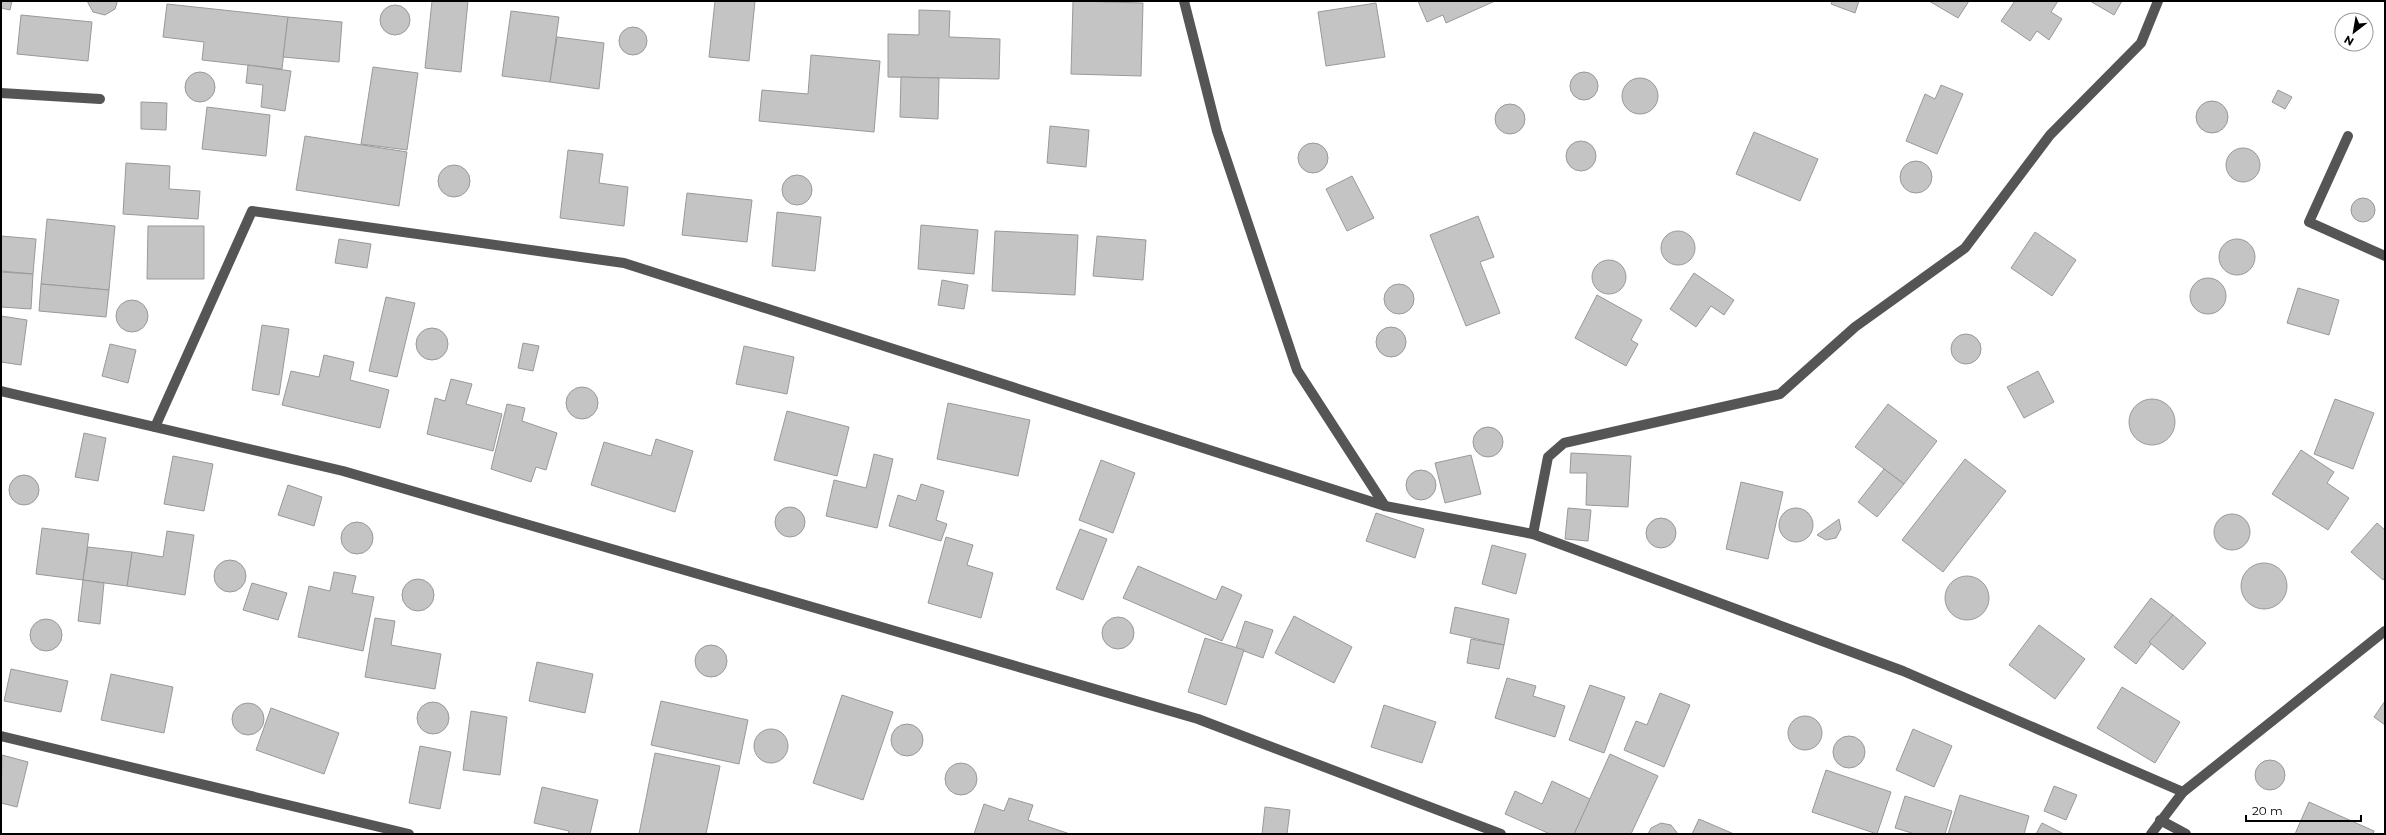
<svg xmlns="http://www.w3.org/2000/svg" width="2386" height="835" font-family="Montserrat,sans-serif">
  <style>
    .building { fill: #c4c4c4; stroke: #999 }
    .lines { fill: none; stroke-linecap: round; stroke-linejoin: round }
    .minor { stroke: #555; stroke-width: 10 }
  </style>
  <rect width="100%" height="100%" fill="#fff"/>
  <g class="building">
    <polygon points="1,1 12,1 10,10 1,8"/>
    <polygon points="87,1 117,1 117,3 115,9 105,15 93,12"/>
    <polygon points="432,1 468,1 461,72 425,68"/>
    <polygon points="715,1 755,1 749,61 709,57"/>
    <polygon points="1073,1 1143,3 1141,76 1071,74"/>
    <polygon points="1418,1 1495,1 1446,23 1443,15 1427,22"/>
    <polygon points="1832,1 1859,1 1855,13 1831,4"/>
    <polygon points="1929,1 1969,1 1958,18"/>
    <polygon points="2015,1 2058,1 2051,12 2062,19 2049,40 2037,31 2030,41 2001,21"/>
    <polygon points="2090,1 2122,1 2114,15"/>
    <polygon points="1376,3 1385,57 1326,66 1318,12"/>
    <polygon points="167,4 288,17 282,69 202,60 204,42 163,37"/>
    <circle cx="395" cy="20" r="15"/>
    <polygon points="919,10 950,11 949,37 1000,39 999,79 888,77 888,34 919,35"/>
    <polygon points="511,11 559,17 550,82 502,76"/>
    <polygon points="21,15 92,22 88,61 17,54"/>
    <polygon points="288,17 342,22 339,62 283,57"/>
    <circle cx="633" cy="41" r="14"/>
    <polygon points="557,37 604,43 599,89 550,82"/>
    <polygon points="811,55 880,61 874,132 759,121 762,90 808,94"/>
    <polygon points="248,65 291,71 285,111 261,107 263,85 246,83"/>
    <polygon points="373,67 418,73 407,150 361,144"/>
    <circle cx="1584" cy="86" r="14"/>
    <circle cx="200" cy="87" r="15"/>
    <polygon points="901,77 939,78 938,119 900,117"/>
    <circle cx="1640" cy="96" r="18"/>
    <polygon points="1941,85 1963,94 1937,154 1906,141 1925,94 1935,99"/>
    <polygon points="2278,90 2292,97 2285,109 2272,102"/>
    <circle cx="2212" cy="117" r="16"/>
    <polygon points="141,102 167,103 166,130 141,129"/>
    <circle cx="1510" cy="119" r="15"/>
    <polygon points="207,107 270,115 266,156 202,149"/>
    <polygon points="1050,126 1089,130 1086,167 1047,163"/>
    <polygon points="1754,132 1818,159 1800,201 1736,174"/>
    <polygon points="305,136 407,152 399,206 296,190"/>
    <circle cx="1581" cy="156" r="15"/>
    <circle cx="1313" cy="158" r="15"/>
    <circle cx="2243" cy="165" r="17"/>
    <polygon points="568,150 603,154 599,183 628,187 624,226 560,218"/>
    <circle cx="1916" cy="177" r="16"/>
    <polygon points="126,163 170,166 169,189 200,191 198,219 123,214"/>
    <circle cx="454" cy="181" r="16"/>
    <circle cx="797" cy="190" r="15"/>
    <polygon points="1352,176 1374,218 1347,231 1326,189"/>
    <polygon points="687,193 752,200 747,242 682,235"/>
    <circle cx="2363" cy="210" r="12"/>
    <polygon points="777,212 821,217 815,271 772,266"/>
    <polygon points="1478,216 1494,257 1480,262 1500,313 1466,326 1430,235"/>
    <polygon points="47,219 115,226 109,290 41,284"/>
    <polygon points="921,225 978,230 974,274 918,269"/>
    <polygon points="148,226 204,226 204,279 147,279"/>
    <circle cx="1678" cy="248" r="17"/>
    <polygon points="995,231 1078,235 1075,295 992,291"/>
    <polygon points="2035,232 2076,260 2052,296 2011,268"/>
    <polygon points="1,236 36,239 33,274 1,271"/>
    <polygon points="1097,236 1146,240 1143,280 1093,276"/>
    <circle cx="2237" cy="257" r="18"/>
    <polygon points="339,239 371,244 367,268 335,263"/>
    <circle cx="1609" cy="277" r="17"/>
    <polygon points="1,272 33,274 31,309 1,307"/>
    <polygon points="1694,273 1734,300 1724,315 1711,306 1696,327 1670,309"/>
    <circle cx="2208" cy="296" r="18"/>
    <polygon points="942,280 968,285 964,309 938,305"/>
    <circle cx="1399" cy="299" r="15"/>
    <polygon points="41,284 109,290 106,317 39,311"/>
    <polygon points="2298,288 2339,300 2329,335 2287,323"/>
    <polygon points="1597,295 1642,320 1631,340 1638,344 1626,366 1575,338"/>
    <polygon points="386,297 415,303 397,377 369,371"/>
    <circle cx="132" cy="316" r="16"/>
    <polygon points="1,316 27,320 21,365 1,362"/>
    <polygon points="262,325 289,329 279,395 252,390"/>
    <circle cx="1391" cy="342" r="15"/>
    <circle cx="432" cy="344" r="16"/>
    <circle cx="1966" cy="349" r="15"/>
    <polygon points="523,343 539,346 533,371 518,368"/>
    <polygon points="110,344 136,350 128,383 102,376"/>
    <polygon points="744,346 794,357 787,394 736,384"/>
    <polygon points="324,355 354,362 350,380 389,390 380,428 282,405 291,371 319,377"/>
    <polygon points="2038,371 2054,402 2024,418 2007,387"/>
    <polygon points="451,379 472,384 466,404 502,414 493,451 427,434 435,398 445,401"/>
    <circle cx="582" cy="403" r="16"/>
    <circle cx="2152" cy="422" r="23"/>
    <polygon points="2335,399 2374,413 2353,469 2314,454"/>
    <polygon points="948,403 1030,420 1018,476 937,459"/>
    <polygon points="507,404 525,408 522,421 557,433 546,470 536,467 531,482 491,469"/>
    <polygon points="1888,404 1937,441 1904,484 1855,447"/>
    <polygon points="787,411 849,427 837,476 774,460"/>
    <circle cx="1488" cy="442" r="15"/>
    <polygon points="84,433 106,438 98,481 75,477"/>
    <polygon points="656,439 693,451 675,512 591,485 604,442 651,456"/>
    <polygon points="2301,450 2334,472 2327,483 2349,498 2328,530 2272,494"/>
    <polygon points="1571,453 1631,456 1628,507 1586,505 1587,473 1570,473"/>
    <polygon points="874,454 893,459 877,528 826,516 834,480 866,488"/>
    <polygon points="1471,455 1481,494 1445,503 1435,463"/>
    <polygon points="173,456 213,464 204,511 164,504"/>
    <polygon points="1965,459 2006,491 1943,572 1902,540"/>
    <polygon points="1101,460 1135,473 1113,533 1079,520"/>
    <polygon points="1884,469 1904,484 1877,517 1858,502"/>
    <circle cx="1421" cy="485" r="15"/>
    <circle cx="24" cy="490" r="15"/>
    <polygon points="1741,482 1783,492 1768,559 1726,549"/>
    <polygon points="921,484 944,491 936,520 947,524 941,541 889,526 898,495 916,501"/>
    <polygon points="288,485 322,497 314,526 278,515"/>
    <circle cx="790" cy="522" r="15"/>
    <polygon points="1568,508 1591,510 1588,541 1565,539"/>
    <circle cx="1796" cy="525" r="17"/>
    <polygon points="1376,513 1424,529 1415,558 1366,541"/>
    <circle cx="2232" cy="532" r="18"/>
    <circle cx="1661" cy="533" r="15"/>
    <polygon points="1839,519 1841,529 1836,538 1826,540 1817,535"/>
    <circle cx="357" cy="538" r="16"/>
    <polygon points="2377,523 2385,530 2385,577 2383,580 2351,552"/>
    <polygon points="42,528 89,534 83,580 36,574"/>
    <polygon points="1080,529 1107,539 1083,600 1056,589"/>
    <polygon points="167,531 194,535 185,595 127,586 132,552 163,557"/>
    <polygon points="946,537 973,545 967,565 993,573 981,618 928,603"/>
    <polygon points="1492,545 1526,554 1516,594 1482,584"/>
    <polygon points="88,547 132,552 127,586 83,580"/>
    <circle cx="230" cy="576" r="16"/>
    <circle cx="2264" cy="586" r="23"/>
    <polygon points="1138,566 1216,600 1222,586 1242,595 1222,641 1123,598"/>
    <polygon points="334,572 356,576 352,593 374,597 363,651 298,637 309,586 330,591"/>
    <circle cx="1967" cy="598" r="22"/>
    <circle cx="418" cy="595" r="16"/>
    <polygon points="83,580 104,583 100,624 78,621"/>
    <polygon points="252,583 287,593 278,620 243,610"/>
    <polygon points="2151,598 2173,615 2136,664 2114,647"/>
    <polygon points="1455,607 1509,619 1504,645 1450,633"/>
    <polygon points="2173,615 2206,643 2183,670 2149,642"/>
    <polygon points="1294,616 1352,647 1334,683 1275,653"/>
    <circle cx="1118" cy="633" r="16"/>
    <polygon points="375,618 395,621 391,645 441,654 435,689 365,677"/>
    <circle cx="46" cy="635" r="16"/>
    <polygon points="1245,621 1273,630 1263,658 1236,648"/>
    <polygon points="2039,625 2085,659 2055,699 2009,665"/>
    <polygon points="1205,638 1244,650 1226,705 1188,692"/>
    <polygon points="1471,639 1504,645 1499,669 1467,663"/>
    <circle cx="711" cy="661" r="16"/>
    <polygon points="537,662 593,674 585,713 529,701"/>
    <polygon points="11,669 68,681 61,712 4,701"/>
    <polygon points="111,674 173,687 164,733 101,720"/>
    <polygon points="1507,678 1536,686 1533,696 1565,706 1555,737 1495,718"/>
    <polygon points="1590,685 1625,697 1604,753 1569,740"/>
    <polygon points="2122,687 2180,722 2155,763 2097,728"/>
    <polygon points="1660,693 1690,705 1664,767 1624,750 1636,721 1647,725"/>
    <polygon points="842,695 893,712 863,800 813,783"/>
    <polygon points="661,701 748,720 739,764 651,745"/>
    <polygon points="2385,701 2385,725 2374,717"/>
    <circle cx="433" cy="718" r="16"/>
    <circle cx="248" cy="719" r="16"/>
    <polygon points="1384,705 1436,722 1422,763 1371,747"/>
    <polygon points="271,708 339,733 324,774 256,750"/>
    <polygon points="471,711 507,717 500,775 463,770"/>
    <circle cx="1805" cy="733" r="17"/>
    <circle cx="907" cy="740" r="16"/>
    <polygon points="1913,729 1952,746 1934,787 1896,770"/>
    <circle cx="771" cy="746" r="17"/>
    <circle cx="1849" cy="752" r="16"/>
    <polygon points="420,746 451,752 440,809 409,803"/>
    <polygon points="655,753 720,766 706,834 639,834"/>
    <polygon points="1610,754 1658,776 1631,834 1574,834"/>
    <polygon points="2,755 28,762 17,807 1,803"/>
    <circle cx="2270" cy="775" r="15"/>
    <circle cx="961" cy="779" r="16"/>
    <polygon points="1826,770 1891,792 1877,834 1812,812"/>
    <polygon points="1552,781 1590,799 1574,834 1550,834 1505,814 1515,791 1542,804"/>
    <polygon points="2054,786 2077,795 2066,820 2044,811"/>
    <polygon points="542,787 598,800 590,834 568,834 569,831 534,823"/>
    <polygon points="1960,795 2029,816 2024,834 1948,834"/>
    <polygon points="1905,796 1952,811 1945,834 1915,834 1895,828"/>
    <polygon points="1009,798 1033,805 1028,820 1070,834 974,834 984,804 1004,811"/>
    <polygon points="2309,802 2374,831 2373,834 2295,834"/>
    <polygon points="1265,807 1290,810 1287,834 1262,834"/>
    <polygon points="1699,819 1734,834 1692,834"/>
    <polygon points="1661,823 1671,825 1678,834 1648,834 1651,828"/>
    <polygon points="2042,823 2064,834 2036,834"/>
  </g>
  <g class="lines">
    <g class="minor">
      <polyline points="1184,1 1217,131 1297,370 1385,506 1533,534 1903,671 2183,792"/>
      <polyline points="1,93 100,99"/>
      <polyline points="2348,136 2309,222 2385,256"/>
      <polyline points="1,391 343,471 1198,719 1501,834"/>
      <polyline points="155,427 252,211 624,263 1385,506"/>
      <polyline points="1533,534 1548,457 1564,443 1780,394 1855,327 1965,248 2050,135 2141,43 2158,1"/>
      <polyline points="1,736 409,834"/>
      <polyline points="2160,820 2186,834"/>
      <polyline points="2151,834 2183,792 2385,631"/>
    </g>
  </g>
  <rect width="2386" height="835" fill="none" stroke="#000000" stroke-width="4"/>
  <g transform="translate(2354 32) rotate(211)"><circle r="19" fill="#ffffff" stroke="#999999"/>
  <path d="M0-3L7 15L0 10L-7 15Z" fill="#000000"/>
  <text y="-6" font-size="11" font-weight="bold" text-anchor="middle" fill="#000000">N</text>
  </g>
  <path d="M2246 815v6h115v-6" fill="none" stroke="#000000" stroke-width="2"/>
  <text x="2252" y="815" font-size="12" fill="#000000" stroke="#ffffff" stroke-width="3" paint-order="stroke">20 m</text>
</svg>
